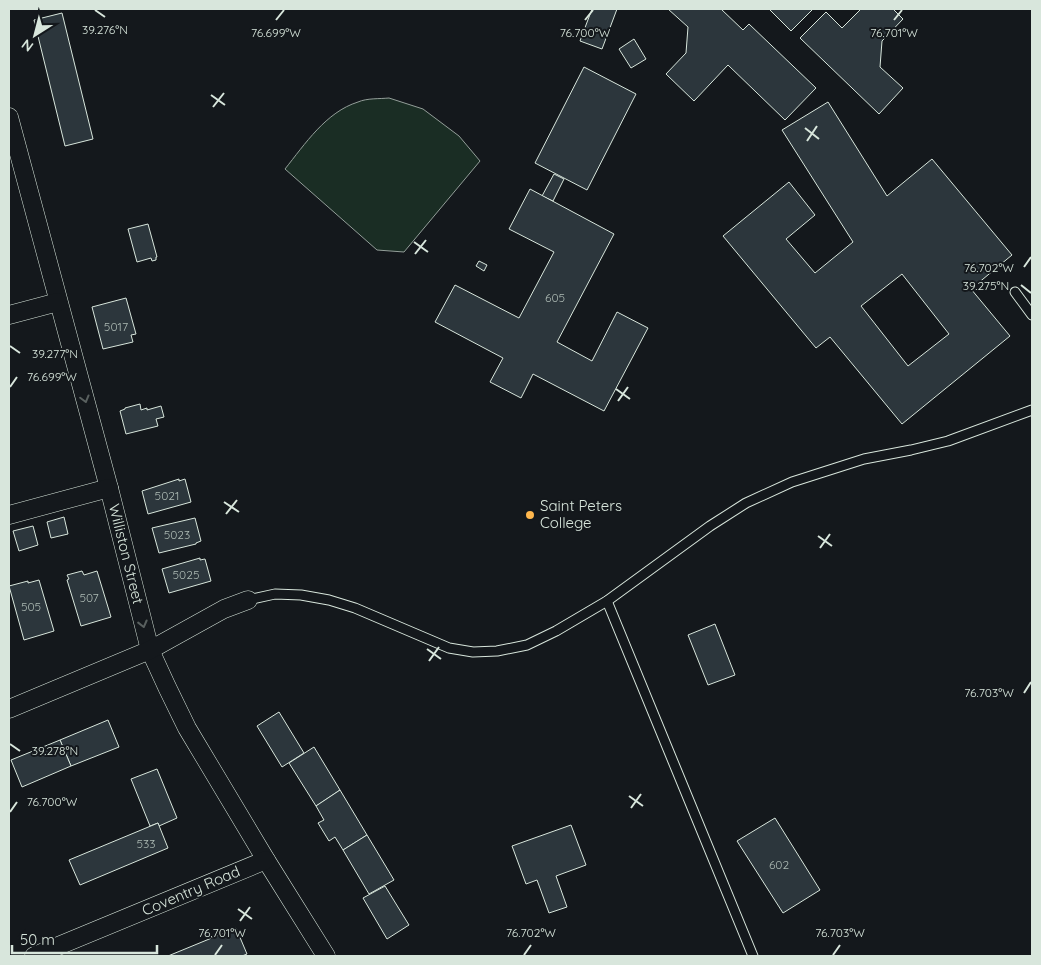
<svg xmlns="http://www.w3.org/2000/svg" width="1041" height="965" font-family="Quicksand,sans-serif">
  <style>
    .green { fill: #1a2d24; stroke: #939e99 }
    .building { fill: #2c363c; stroke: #d8e6dc; fill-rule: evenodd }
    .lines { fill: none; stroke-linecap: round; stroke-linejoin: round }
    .service-casing { stroke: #d8e6dc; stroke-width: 11 }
    .minor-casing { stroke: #d8e6dc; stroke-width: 19 }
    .service { stroke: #14181c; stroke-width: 9 }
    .minor { stroke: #14181c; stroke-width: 18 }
    .oneway { stroke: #59605f }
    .ticks { fill: none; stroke: #d8e6dc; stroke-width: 2 }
    .poi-dot { fill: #ffb74d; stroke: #14181c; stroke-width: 2 }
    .labels { text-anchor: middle; stroke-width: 4; stroke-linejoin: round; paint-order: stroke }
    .number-label { font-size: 12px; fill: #adbab4 }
    .poi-label { font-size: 15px; fill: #d8e6dc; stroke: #14181c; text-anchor: start }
    .street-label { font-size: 15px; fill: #d8e6dc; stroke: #14181c }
    .ticks-label { font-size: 12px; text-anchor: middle; fill: #d8e6dc; stroke: #14181c; stroke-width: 4; stroke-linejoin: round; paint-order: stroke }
  </style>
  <rect width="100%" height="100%" fill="#14181c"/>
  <path class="green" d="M389 98 423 109 459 136 480 161 404 252 377 250 285 169C305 144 326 112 358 102 367 98 379 99 389 98Z"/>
  <g class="building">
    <polygon points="592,9 617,9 602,49 580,41"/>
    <polygon points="668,9 721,9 743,30 749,24 816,88 785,120 728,65 694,101 666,74 686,53 688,27"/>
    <polygon points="769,9 813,9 791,31"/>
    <polygon points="861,9 893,9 903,19 882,41 880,67 903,88 879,114 800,38 826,12 842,28"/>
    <polygon points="62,13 93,139 65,146 34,20"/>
    <polygon points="634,39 646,59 631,68 619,49"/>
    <polygon points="584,67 636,94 587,190 535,163"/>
    <path d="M828 102 887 196 932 159 1012 255 971 289 1010 336 902 424 830 337 816 348 723 236 789 182 815 215 786 239 815 273 853 242 782 130ZM902 274 949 334 908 366 861 306Z"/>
    <polygon points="554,174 564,179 553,201 542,196"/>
    <polygon points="530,189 614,234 557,342 592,361 617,312 648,328 604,411 533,374 521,398 490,382 503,358 435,322 455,285 519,318 554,252 509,229"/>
    <polygon points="148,224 157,257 156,257 156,260 152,261 151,258 137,262 128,229"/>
    <polygon points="479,261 487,265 484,271 476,266"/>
    <polygon points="126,298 136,334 131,335 133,342 103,349 92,307"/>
    <polygon points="140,404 141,410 147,408 147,410 161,406 164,417 156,419 158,426 126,434 120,411 125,409 125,408"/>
    <polygon points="179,479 179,481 185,479 191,502 148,514 142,491"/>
    <polygon points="64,517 68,534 51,538 47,522"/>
    <polygon points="195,518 201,541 196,543 196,544 159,553 152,528"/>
    <polygon points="33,526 38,545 19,551 13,531"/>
    <polygon points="200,558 200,560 205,559 211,581 169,593 162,569"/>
    <polygon points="82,571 84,575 97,571 111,617 81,626 67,580 69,579 67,575"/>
    <polygon points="39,580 54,631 24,640 9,586 28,581 28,583"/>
    <polygon points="715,624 735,675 708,685 688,635"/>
    <polygon points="279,712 304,753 282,767 257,726"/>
    <polygon points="108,720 119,747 71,766 60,740"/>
    <polygon points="60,740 71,766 22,787 11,760"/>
    <polygon points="314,747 340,790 316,806 289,763"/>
    <polygon points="157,769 177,818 159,826 158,823 150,826 131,779"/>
    <polygon points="340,790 367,835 343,850 335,837 329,841 318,823 324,820 316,806"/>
    <polygon points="775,818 820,890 783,913 737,841"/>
    <polygon points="158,823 168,848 80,885 69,860"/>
    <polygon points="571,825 586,865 556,876 567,907 549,913 537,880 526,884 512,846"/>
    <polygon points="367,835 394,880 369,894 343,850"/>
    <polygon points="385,886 409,925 387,939 363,898"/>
    <polygon points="236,928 247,954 242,956 168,956"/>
  </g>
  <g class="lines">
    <defs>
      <g id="service">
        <polyline points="1015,292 1032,315"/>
        <polyline points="248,600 275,594 301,595 329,600 355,608 449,648 473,652 497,651 527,645 556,631 607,601 710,526 746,503 792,482 864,459 911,450 948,441 1032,410"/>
        <polyline points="607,601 753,956"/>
      </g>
      <g id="minor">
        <polyline points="9,117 109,488 150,650 167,687 187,728 266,860 326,956"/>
        <polyline points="9,315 58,302"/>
        <polyline points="9,515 109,488"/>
        <polyline points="9,709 150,650 224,609 248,600"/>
        <polyline points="34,956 266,860"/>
      </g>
    </defs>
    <use href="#service" class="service-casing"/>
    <use href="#minor" class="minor-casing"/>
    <use href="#service" class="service"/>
    <use href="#minor" class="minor"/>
  </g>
  <defs><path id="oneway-chevron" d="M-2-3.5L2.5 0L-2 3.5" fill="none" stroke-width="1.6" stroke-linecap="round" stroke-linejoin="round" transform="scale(1.25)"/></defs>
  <g class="oneway">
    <use href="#oneway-chevron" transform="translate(85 399) rotate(75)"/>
    <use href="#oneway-chevron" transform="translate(143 624) rotate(76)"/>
  </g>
  <path class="ticks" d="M95 10 105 17M276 20 284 10M585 20 593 10M894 20 902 10M211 95 225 105M213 107 224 93M805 128 819 139M807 141 817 126M414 242 428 252M415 254 426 240M1024 267 1031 257M1021 285 1031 293M10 346 20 353M10 387 17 377M616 389 630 399M618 401 628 387M224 502 239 512M226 514 237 500M818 536 832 546M820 548 830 534M427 649 441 659M429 661 439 647M1024 693 1031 682M10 744 20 751M629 796 643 806M631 808 641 794M10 812 17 802M238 909 252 919M240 921 250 907M215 955 222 945M524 955 531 945M833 955 840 945"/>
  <circle class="poi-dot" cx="530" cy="515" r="5"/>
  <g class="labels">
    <g class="number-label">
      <text x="555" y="302">605</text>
      <text x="116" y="331">5017</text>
      <text x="167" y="500">5021</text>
      <text x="177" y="539">5023</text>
      <text x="186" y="579">5025</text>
      <text x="89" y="602">507</text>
      <text x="31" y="611">505</text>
      <text x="146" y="848">533</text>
      <text x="779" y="869">602</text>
    </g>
    <g class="poi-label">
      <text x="540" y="511">Saint Peters<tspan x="540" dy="17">College</tspan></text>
    </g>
    <g class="street-label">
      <text transform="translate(126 554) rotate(76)" y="5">Williston Street</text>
      <text transform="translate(191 891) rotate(-23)" y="5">Coventry Road</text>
    </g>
  </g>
  <g class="ticks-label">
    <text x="105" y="34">39.276°N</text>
    <text x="585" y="37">76.700°W</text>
    <text x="276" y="37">76.699°W</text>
    <text x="894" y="37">76.701°W</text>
    <text x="989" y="272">76.702°W</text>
    <text x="986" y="290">39.275°N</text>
    <text x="55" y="358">39.277°N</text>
    <text x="52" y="381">76.699°W</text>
    <text x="989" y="697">76.703°W</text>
    <text x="55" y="755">39.278°N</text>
    <text x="52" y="806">76.700°W</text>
    <text x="222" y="937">76.701°W</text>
    <text x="531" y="937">76.702°W</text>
    <text x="840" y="937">76.703°W</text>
  </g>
  <rect width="1041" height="965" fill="none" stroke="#d8e6dc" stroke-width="20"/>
  <g transform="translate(35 35) rotate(216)" stroke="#14181c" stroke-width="4" paint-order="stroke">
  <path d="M0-4L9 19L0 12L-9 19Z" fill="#d8e6dc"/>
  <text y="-8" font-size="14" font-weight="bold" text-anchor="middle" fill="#d8e6dc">N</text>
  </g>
  <path d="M12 945v8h145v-8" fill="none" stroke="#d8e6dc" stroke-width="2.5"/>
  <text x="20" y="945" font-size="15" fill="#d8e6dc" stroke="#14181c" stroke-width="4" paint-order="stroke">50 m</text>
</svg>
